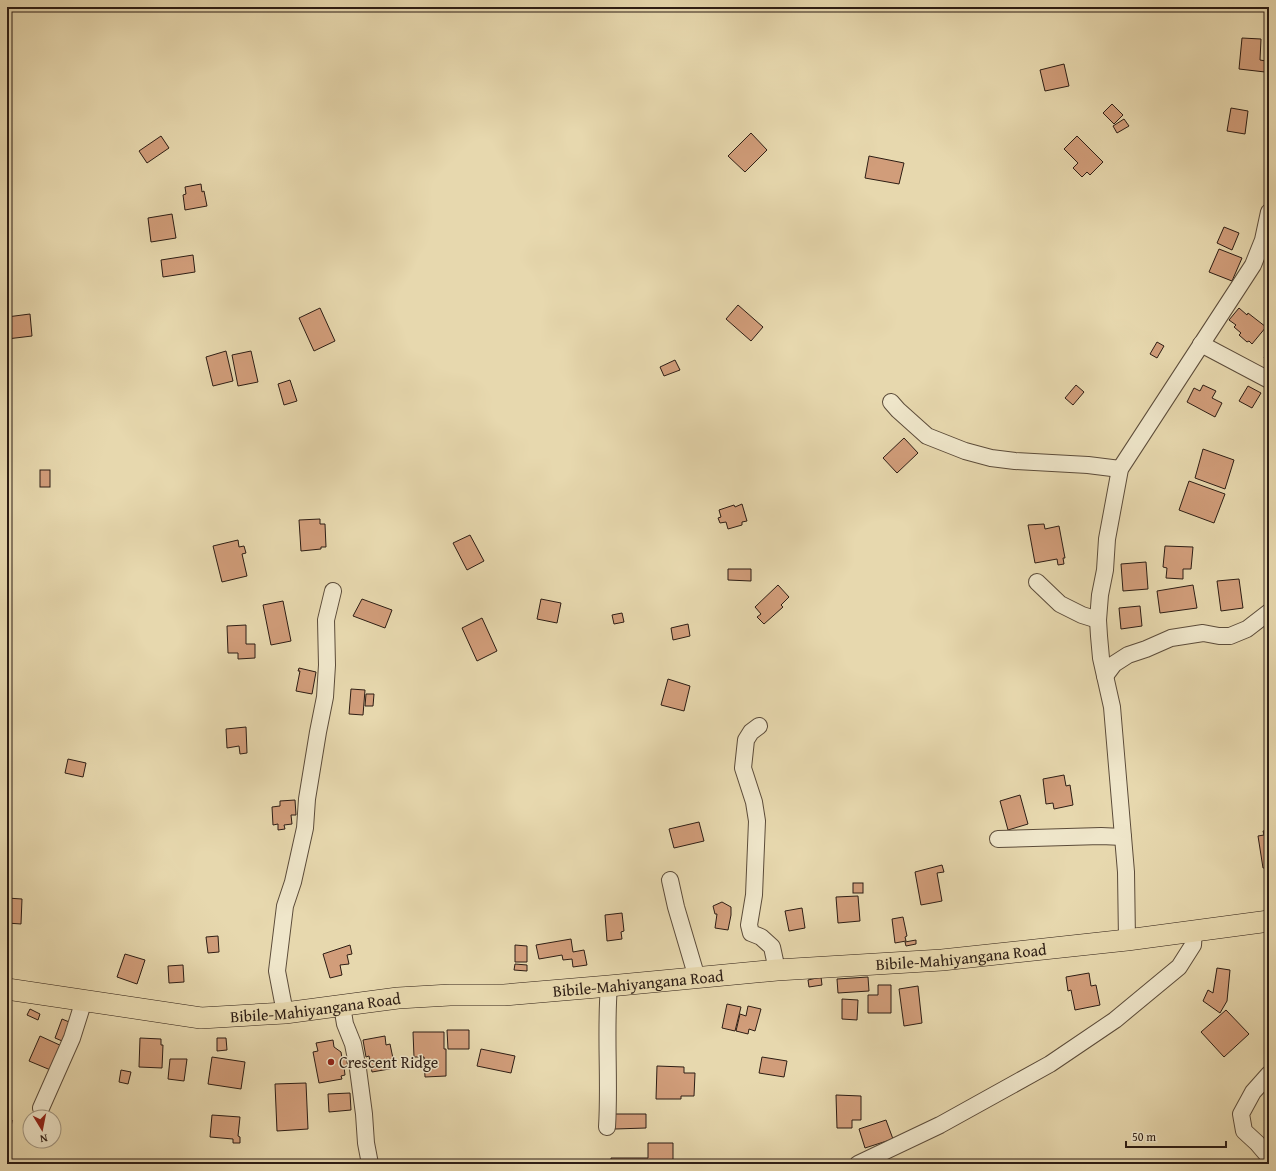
<svg xmlns="http://www.w3.org/2000/svg" width="1276" height="1171" font-family="'Gentium Book Plus',serif">
  <style>
    .building { fill: #d19d7a; stroke: #2d1d14 }
    .lines { fill: none; stroke-linecap: round; stroke-linejoin: round }
    .minor-casing { stroke: #5c4c3a; stroke-width: 18 }
    .major-casing { stroke: #2d1d14; stroke-width: 22 }
    .minor { stroke: #efe6ca; stroke-width: 16 }
    .major { stroke: #e7d8ae; stroke-width: 21 }
    .poi-dot { fill: #8f2418; stroke: #efe6ca; stroke-width: 1.5 }
    .labels { text-anchor: middle; stroke-width: 3; stroke-linejoin: round; paint-order: stroke }
    .street-label { font-size: 16px; fill: #2d1d14; stroke: #efe6ca }
    .poi-label { font-size: 16px; fill: #2d1d14; stroke: #efe6ca; text-anchor: start }
  </style>
  <rect width="100%" height="100%" fill="#e7d8ae"/>
  <filter id="stains"><feTurbulence type="fractalNoise" baseFrequency=".005" numOctaves="4"/><feColorMatrix values="0 0 0 0 .2 0 0 0 0 .09 0 0 0 0 .02 0 0 0 .5 -.17"/></filter>
  <radialGradient id="worn" r=".72"><stop offset=".6" stop-color="#630" stop-opacity="0"/><stop offset="1" stop-color="#630" stop-opacity=".3"/></radialGradient>
  <g class="building">
    <polygon points="1242,38 1261,39 1260,60 1266,61 1265,72 1239,69"/>
    <polygon points="1064,64 1069,86 1045,91 1040,70"/>
    <polygon points="1112,104 1123,115 1114,124 1103,113"/>
    <polygon points="1231,108 1248,111 1245,134 1227,131"/>
    <polygon points="1124,119 1129,126 1117,133 1113,126"/>
    <polygon points="751,133 767,150 745,172 728,156"/>
    <polygon points="161,136 169,148 147,163 139,151"/>
    <polygon points="1077,136 1103,162 1090,175 1087,172 1082,177 1073,168 1078,163 1064,149"/>
    <polygon points="869,156 904,163 899,184 865,178"/>
    <polygon points="201,184 202,192 204,191 207,206 185,210 183,195 186,194 185,187"/>
    <polygon points="172,214 176,238 151,242 148,218"/>
    <polygon points="1224,227 1239,233 1232,250 1217,243"/>
    <polygon points="1219,249 1242,258 1232,281 1209,272"/>
    <polygon points="193,255 195,272 163,277 161,260"/>
    <polygon points="738,305 763,327 751,341 726,319"/>
    <polygon points="320,308 335,341 314,351 299,318"/>
    <polygon points="1239,308 1247,315 1248,313 1266,327 1252,344 1249,341 1247,342 1239,335 1241,333 1234,327 1236,325 1229,320"/>
    <polygon points="30,314 32,336 7,339 7,317"/>
    <polygon points="1157,342 1164,346 1157,358 1150,354"/>
    <polygon points="1269,349 1269,367 1266,365 1269,361 1264,358"/>
    <polygon points="226,351 233,381 213,386 206,357"/>
    <polygon points="251,351 258,382 238,386 232,355"/>
    <polygon points="675,360 680,370 664,376 660,367"/>
    <polygon points="290,380 297,401 284,405 278,384"/>
    <polygon points="1076,385 1084,392 1073,405 1065,398"/>
    <polygon points="1203,385 1216,391 1212,398 1222,403 1215,417 1187,402 1194,388 1200,391"/>
    <polygon points="1248,386 1261,393 1252,408 1239,401"/>
    <polygon points="904,438 918,453 897,473 883,458"/>
    <polygon points="1203,449 1234,460 1225,489 1195,478"/>
    <rect x="40" y="470" width="10" height="17"/>
    <polygon points="1189,481 1225,494 1214,523 1179,510"/>
    <polygon points="742,504 747,521 742,522 742,525 728,529 726,522 720,523 718,518 721,517 719,510 734,505 735,507"/>
    <polygon points="320,519 320,524 325,524 326,547 321,547 321,549 301,551 299,520"/>
    <polygon points="1044,524 1045,529 1059,526 1065,558 1063,558 1064,564 1058,565 1057,559 1035,563 1028,525"/>
    <polygon points="470,535 484,561 467,570 453,543"/>
    <polygon points="238,540 239,547 244,546 246,553 242,554 247,576 222,582 213,546"/>
    <polygon points="1165,546 1193,547 1191,569 1183,569 1183,579 1166,578 1167,568 1163,567"/>
    <polygon points="1146,562 1148,589 1123,591 1121,564"/>
    <polygon points="728,569 751,569 751,581 728,580"/>
    <polygon points="1239,579 1243,608 1221,611 1217,581"/>
    <polygon points="778,585 789,597 781,605 783,607 764,624 757,617 761,614 755,607"/>
    <polygon points="1193,585 1197,608 1160,613 1157,591"/>
    <polygon points="362,599 392,610 385,628 353,616"/>
    <polygon points="541,599 561,603 557,623 537,619"/>
    <polygon points="283,601 291,641 271,645 263,605"/>
    <polygon points="1140,606 1142,626 1121,629 1119,608"/>
    <polygon points="622,613 624,622 614,624 612,615"/>
    <polygon points="482,618 497,651 477,661 462,628"/>
    <polygon points="688,624 690,636 673,640 671,628"/>
    <polygon points="246,625 246,644 255,644 255,658 238,659 238,653 228,653 227,626"/>
    <polygon points="299,668 316,672 312,694 296,691 300,671 298,671"/>
    <polygon points="668,679 690,686 684,711 661,705"/>
    <polygon points="351,689 365,690 363,715 349,714"/>
    <polygon points="366,694 374,694 373,706 365,706"/>
    <polygon points="246,727 247,753 240,754 239,746 227,748 226,729"/>
    <polygon points="68,759 86,763 83,777 65,773"/>
    <polygon points="1064,775 1066,786 1070,785 1073,805 1054,809 1053,803 1046,804 1043,779"/>
    <polygon points="1020,795 1028,824 1008,830 1000,801"/>
    <polygon points="295,800 296,815 291,815 292,824 284,825 285,829 278,830 278,824 273,825 272,807 280,806 280,801"/>
    <polygon points="699,822 704,841 674,848 669,829"/>
    <polygon points="1269,830 1269,874 1268,868 1263,868 1258,836 1264,835 1263,831"/>
    <polygon points="942,865 944,872 937,873 942,901 921,905 915,872"/>
    <rect x="853" y="883" width="10" height="10"/>
    <polygon points="858,896 860,921 838,923 836,897"/>
    <polygon points="7,898 22,899 21,924 7,923"/>
    <polygon points="722,902 731,907 731,915 728,930 715,928 717,914 715,914 713,906"/>
    <polygon points="802,908 805,928 789,931 785,911"/>
    <polygon points="622,913 624,931 621,932 622,939 607,941 605,915"/>
    <polygon points="903,917 907,936 905,937 906,941 895,943 892,919"/>
    <polygon points="218,936 219,952 208,953 206,937"/>
    <polygon points="571,939 573,952 584,950 587,965 573,967 572,959 563,960 562,955 539,959 536,945"/>
    <polygon points="916,940 916,944 906,946 905,942"/>
    <polygon points="350,945 352,954 347,955 349,964 340,965 342,975 330,978 323,954"/>
    <polygon points="515,945 527,946 527,962 515,962"/>
    <polygon points="125,954 145,960 137,984 117,977"/>
    <polygon points="515,964 527,965 527,971 514,970"/>
    <polygon points="183,965 184,982 169,983 168,966"/>
    <polygon points="1217,968 1230,970 1227,1001 1220,1013 1203,1001 1208,990 1213,993"/>
    <polygon points="1089,973 1091,986 1096,985 1100,1005 1075,1010 1071,990 1068,991 1066,977"/>
    <polygon points="821,977 822,985 809,987 808,980"/>
    <polygon points="868,977 869,991 838,993 837,979"/>
    <polygon points="878,985 891,985 891,1013 868,1013 868,995 878,995"/>
    <polygon points="918,986 922,1023 904,1026 899,989"/>
    <polygon points="842,999 858,1000 857,1020 842,1019"/>
    <polygon points="727,1004 741,1007 735,1031 722,1028"/>
    <polygon points="748,1006 761,1009 755,1031 749,1029 748,1034 736,1031 740,1014 746,1016"/>
    <polygon points="30,1009 40,1014 38,1020 27,1015"/>
    <polygon points="1226,1010 1249,1034 1224,1057 1201,1032"/>
    <polygon points="62,1019 74,1024 67,1043 55,1038"/>
    <polygon points="447,1030 469,1030 469,1049 448,1049"/>
    <polygon points="413,1032 444,1032 444,1049 446,1049 446,1076 425,1077 424,1057 414,1057"/>
    <polygon points="40,1036 64,1047 53,1071 29,1061"/>
    <polygon points="385,1036 386,1045 390,1044 395,1068 372,1072 369,1056 366,1057 363,1040"/>
    <polygon points="140,1038 161,1039 161,1045 163,1045 162,1068 139,1067"/>
    <polygon points="217,1038 226,1038 227,1050 217,1051"/>
    <polygon points="333,1040 334,1047 341,1052 342,1058 346,1057 348,1067 344,1067 345,1075 341,1076 342,1079 319,1083 313,1052 318,1051 316,1043"/>
    <polygon points="481,1049 515,1056 511,1073 477,1066"/>
    <polygon points="212,1057 245,1062 241,1089 208,1084"/>
    <polygon points="762,1057 787,1061 784,1077 759,1073"/>
    <polygon points="170,1059 187,1059 184,1081 168,1079"/>
    <polygon points="657,1066 684,1067 684,1073 695,1073 694,1096 681,1096 681,1099 656,1099"/>
    <polygon points="121,1070 131,1072 128,1084 119,1082"/>
    <polygon points="306,1083 308,1129 277,1131 275,1084"/>
    <polygon points="350,1093 351,1110 329,1112 328,1094"/>
    <polygon points="836,1095 861,1096 861,1120 852,1120 852,1128 837,1128"/>
    <polygon points="7,1110 10,1110 9,1120 12,1120 11,1129 7,1129"/>
    <polygon points="614,1114 646,1114 646,1128 615,1129"/>
    <polygon points="212,1115 240,1117 238,1136 240,1137 240,1143 233,1143 233,1139 210,1137"/>
    <polygon points="886,1120 893,1139 865,1148 859,1129"/>
    <polygon points="648,1143 673,1143 673,1164 611,1164 611,1158 648,1158"/>
  </g>
  <g class="lines">
    <defs>
      <g id="minor">
        <polyline points="1201,344 1269,380"/>
        <polyline points="891,402 898,410 927,436 965,451 991,458 1015,461 1088,465 1120,469"/>
        <polyline points="1037,582 1060,604 1082,615 1098,620"/>
        <polyline points="1105,676 1114,664 1128,655 1146,649 1171,638 1203,633 1219,636 1230,636 1247,629 1269,612"/>
        <polyline points="759,726 751,732 746,740 743,768 754,802 757,821 754,895 749,925 751,933 761,937 772,947 777,970"/>
        <polyline points="998,839 1101,836 1123,837"/>
        <polyline points="670,880 676,907 697,978"/>
        <polyline points="1127,940 1126,872 1112,707 1101,658 1099,636 1098,620 1100,595 1105,570 1107,539 1120,469 1253,265 1263,240 1269,212"/>
        <polyline points="342,1006 345,1024 353,1044 358,1069 364,1114 366,1143 370,1164"/>
        <polyline points="285,1013 277,971 285,906 293,882 305,828 307,799 318,732 325,697 327,665 326,620 333,591"/>
        <polyline points="1269,1074 1253,1092 1241,1114 1244,1131 1257,1143 1269,1157"/>
        <polyline points="41,1108 72,1038 84,1000"/>
        <path d="M607 1127C610 1080 605 1033 609 986"/>
        <polyline points="858,1164 940,1125 1050,1064 1115,1020 1179,967 1193,945 1194,931"/>
      </g>
      <g id="major">
        <path id="s1" d="M7 989 201 1018 285 1013 398 998 450 995H504L609 986 777 970 942 960 1127 940 1269 921"/>
      </g>
    </defs>
    <use href="#minor" class="minor-casing"/>
    <use href="#major" class="major-casing"/>
    <use href="#minor" class="minor"/>
    <use href="#major" class="major"/>
  </g>
  <circle class="poi-dot" cx="331" cy="1062" r="4"/>
  <g class="labels">
    <g class="street-label">
      <text dy="6" stroke="none"><textPath href="#s1" startOffset="959">Bibile-Mahiyangana Road</textPath></text>
      <text dy="6" stroke="none"><textPath href="#s1" startOffset="635">Bibile-Mahiyangana Road</textPath></text>
      <text dy="6" stroke="none"><textPath href="#s1" startOffset="311">Bibile-Mahiyangana Road</textPath></text>
    </g>
    <g class="poi-label">
      <text x="339" y="1068">Crescent Ridge</text>
    </g>
  </g>
  <rect width="1276" height="1171" fill="none" stroke="#e7d8ae" stroke-width="24"/>
  <rect x="8" y="8" width="1260" height="1155" fill="none" stroke="#2d1d14" stroke-width="2"/>
  <rect x="12" y="12" width="1252" height="1147" fill="none" stroke="#2d1d14"/>
  <g transform="translate(42 1129) rotate(170)"><circle r="19" fill="#efe6ca" stroke="#a19681"/>
  <path d="M0-3L7 15L0 10L-7 15Z" fill="#8f2418"/>
  <text y="-6" font-size="11" font-weight="bold" text-anchor="middle" fill="#2d1d14">N</text>
  </g>
  <path d="M1126 1141v6h100v-6" fill="none" stroke="#2d1d14" stroke-width="2"/>
  <text x="1132" y="1141" font-size="12" fill="#2d1d14" stroke="#efe6ca" stroke-width="3" paint-order="stroke">50 m</text>
  <rect width="100%" height="100%" filter="url(#stains)"/>
  <rect width="100%" height="100%" fill="url(#worn)"/>
</svg>
